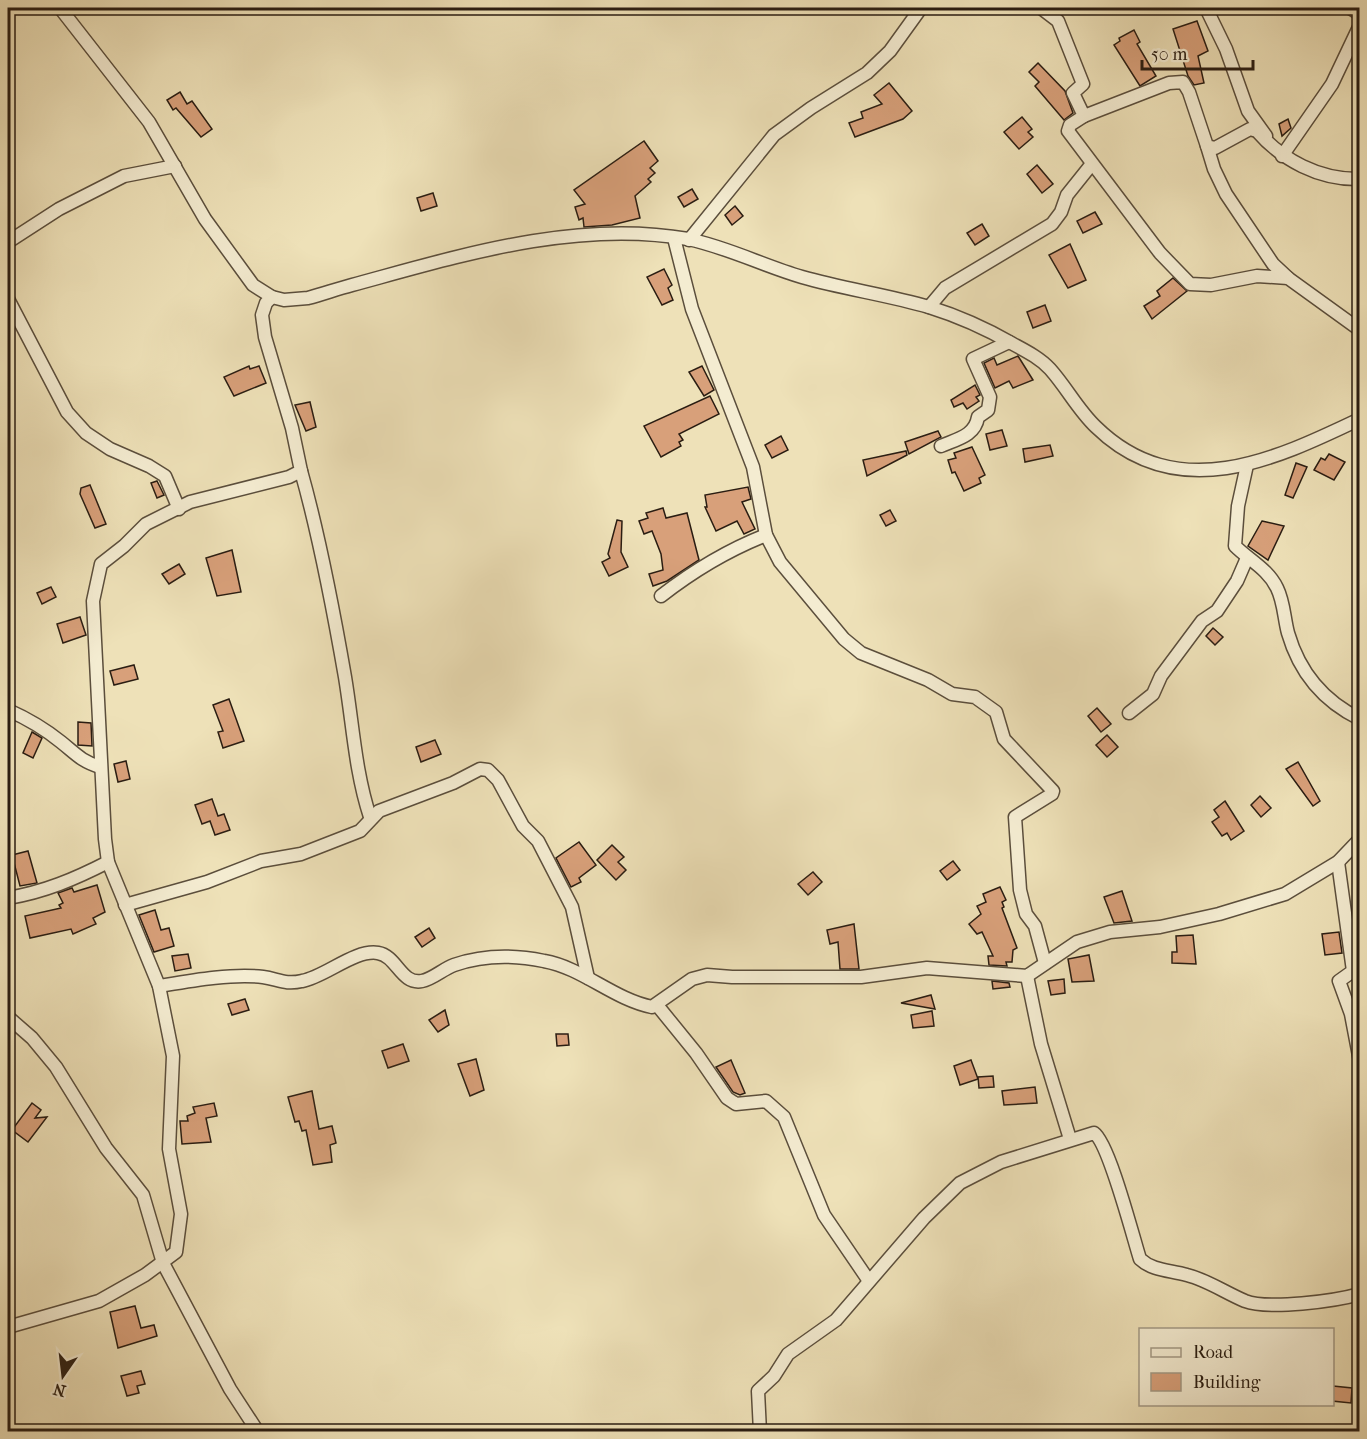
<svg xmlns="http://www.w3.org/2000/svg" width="1367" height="1439" font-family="'IM FELL French Canon',serif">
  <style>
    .building { fill: #d8a07a; stroke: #2a1d12; stroke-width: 1.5 }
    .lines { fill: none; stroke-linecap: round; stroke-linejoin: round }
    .street-casing { stroke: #5b4e3c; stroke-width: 15 }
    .street { stroke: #f4ecd1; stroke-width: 12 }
  </style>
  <rect width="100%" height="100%" fill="#eee1b8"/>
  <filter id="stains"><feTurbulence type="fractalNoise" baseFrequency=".00333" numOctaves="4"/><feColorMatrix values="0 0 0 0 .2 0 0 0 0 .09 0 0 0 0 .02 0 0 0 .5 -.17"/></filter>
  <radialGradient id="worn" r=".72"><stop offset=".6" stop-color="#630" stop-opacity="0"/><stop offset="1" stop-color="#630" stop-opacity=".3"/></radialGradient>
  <g class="building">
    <polygon points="1197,21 1208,51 1198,56 1204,83 1194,85 1188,76 1173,29"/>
    <polygon points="1134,30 1140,42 1137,44 1156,76 1140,86 1114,45 1120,41 1119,38"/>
    <polygon points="1038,63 1065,91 1073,113 1064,120 1035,86 1039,82 1029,72"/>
    <polygon points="889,83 912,111 903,119 855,137 849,123 863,118 861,112 882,104 874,95"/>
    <polygon points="180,92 187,104 192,101 212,129 201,137 176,108 173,110 167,100"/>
    <polygon points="1022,117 1032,129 1028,132 1033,137 1019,149 1004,132"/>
    <polygon points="1288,119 1291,128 1282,136 1279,124"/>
    <polygon points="644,141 658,161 650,168 655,173 648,179 651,182 635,196 640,218 612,225 584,227 583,218 579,220 575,207 585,204 574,190"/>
    <polygon points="1037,165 1053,184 1042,193 1027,174"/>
    <polygon points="692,189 698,199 684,207 678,197"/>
    <polygon points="433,193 437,206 421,211 417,198"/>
    <polygon points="735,206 743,216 732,225 725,215"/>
    <polygon points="1095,212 1102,224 1083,233 1077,221"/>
    <polygon points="982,224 989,236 975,245 967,233"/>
    <polygon points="1070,244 1086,280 1068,288 1049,255"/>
    <polygon points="664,269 672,285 668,288 673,300 662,305 647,277"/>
    <polygon points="1173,278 1187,291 1152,319 1144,306 1160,296 1157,291"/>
    <polygon points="1045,305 1051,321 1033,328 1027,312"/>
    <polygon points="1018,356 1033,380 1013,388 1009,381 995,388 984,363 994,358 997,365"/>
    <polygon points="249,366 250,369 259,366 266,383 234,396 224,377"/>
    <polygon points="702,366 714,390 704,396 689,372"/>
    <polygon points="975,385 980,395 976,397 979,401 967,409 963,403 954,407 951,400"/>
    <polygon points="710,396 719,414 679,434 683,440 679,442 681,446 661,457 644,426"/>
    <polygon points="310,402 316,427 306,431 295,405"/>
    <polygon points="1002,430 1007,446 990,450 986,434"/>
    <polygon points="938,431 941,437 909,454 905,442"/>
    <polygon points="781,436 788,450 772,458 765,445"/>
    <polygon points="1050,445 1053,456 1025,462 1023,449"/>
    <polygon points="972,447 985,475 979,478 981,483 964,491 955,472 952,473 948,460 956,458 954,453"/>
    <polygon points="906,451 907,455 867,476 863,460"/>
    <polygon points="1329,454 1345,462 1334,480 1314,470 1321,458 1325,460"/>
    <polygon points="1296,463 1307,467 1293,498 1285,495"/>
    <polygon points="157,481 164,495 157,498 151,483"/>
    <polygon points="90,485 106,524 95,528 80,494 81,488"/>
    <polygon points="748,487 751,499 742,502 755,529 744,534 737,521 716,531 705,507 707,507 705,495"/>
    <polygon points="663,508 666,518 687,513 699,560 667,581 653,586 649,574 663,570 661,554 652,531 644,534 639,521 648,518 646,513"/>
    <polygon points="890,510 896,521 886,526 880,515"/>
    <polygon points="617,520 622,521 621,552 628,567 609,576 602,562 610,558 608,554"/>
    <polygon points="1262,521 1284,526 1268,560 1248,546"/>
    <polygon points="232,550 241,592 217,596 206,558"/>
    <polygon points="179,564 185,574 169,584 162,574"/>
    <polygon points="51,587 56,597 42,604 37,593"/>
    <polygon points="80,617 86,635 63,643 57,624"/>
    <polygon points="1213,628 1223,637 1215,645 1206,636"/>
    <polygon points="134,665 138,679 114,685 110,671"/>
    <polygon points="229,699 244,741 223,748 218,732 223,731 213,705"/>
    <polygon points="1097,708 1111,724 1101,732 1088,716"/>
    <polygon points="78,722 91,723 92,746 78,745"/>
    <polygon points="32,732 42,738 33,758 23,753"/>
    <polygon points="1107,735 1118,747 1107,757 1096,745"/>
    <polygon points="435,740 441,754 421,762 416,747"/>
    <polygon points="126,761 130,779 118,782 114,764"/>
    <polygon points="1298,762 1320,801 1313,806 1286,769"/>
    <polygon points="1260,796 1271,808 1261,817 1251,805"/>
    <polygon points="212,799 218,816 224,814 230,830 215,835 210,821 202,824 195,805"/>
    <polygon points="1225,801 1244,831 1231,840 1227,833 1222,836 1212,822 1219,817 1214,810"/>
    <polygon points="579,842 596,865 579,878 581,882 571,887 556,858"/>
    <polygon points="612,845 624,857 618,862 626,870 616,880 597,860"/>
    <polygon points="28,851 37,883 20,886 12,855"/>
    <polygon points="953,861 960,870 947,880 940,871"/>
    <polygon points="813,872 822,882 808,895 798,884"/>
    <polygon points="97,885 105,912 93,918 96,924 73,934 71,929 30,938 25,916 61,908 59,905 63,903 58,893 72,888 74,892"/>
    <polygon points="1000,887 1006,900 1002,902 1004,907 1002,908 1017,948 1013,950 1012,962 1006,962 1007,966 989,965 988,956 993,956 982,932 977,934 969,924 981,914 977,906 986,902 983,894"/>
    <polygon points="1122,891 1132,921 1114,923 1104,897"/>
    <polygon points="155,910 161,930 169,928 174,946 154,952 139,915"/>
    <polygon points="854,924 859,969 840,969 838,942 830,944 827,930"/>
    <polygon points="429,928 435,938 422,947 415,937"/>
    <polygon points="1339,932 1342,953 1325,955 1322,934"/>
    <polygon points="1193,935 1196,964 1172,963 1172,952 1177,952 1176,936"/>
    <polygon points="188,954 191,968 175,971 172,956"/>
    <polygon points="1089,955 1094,981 1072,982 1068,959"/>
    <polygon points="1064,979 1065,993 1051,995 1048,981"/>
    <polygon points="992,981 1009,983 1010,987 993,989"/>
    <polygon points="931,995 935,1009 901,1003"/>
    <polygon points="245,999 249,1010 232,1015 228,1004"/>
    <polygon points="445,1010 449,1025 438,1032 429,1020"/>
    <polygon points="932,1011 934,1026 913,1028 911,1015"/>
    <polygon points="556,1034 568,1034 569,1045 557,1046"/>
    <polygon points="403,1044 409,1061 388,1068 382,1051"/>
    <polygon points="476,1059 484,1090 470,1096 458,1064"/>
    <polygon points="731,1060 745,1093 740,1095 733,1092 716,1067"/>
    <polygon points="971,1060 978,1079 960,1085 954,1066"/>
    <polygon points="993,1076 994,1087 979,1088 978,1077"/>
    <polygon points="1035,1087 1037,1103 1004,1105 1002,1091"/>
    <polygon points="312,1091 319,1129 332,1126 336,1143 330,1145 332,1162 313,1165 306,1130 302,1131 299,1121 295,1122 288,1097"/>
    <polygon points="32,1103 41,1110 35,1118 47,1117 28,1142 12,1130"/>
    <polygon points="214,1103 217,1116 206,1118 211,1142 182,1144 180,1121 188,1121 187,1116 195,1113 193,1107"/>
    <polygon points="135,1306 141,1328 154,1325 157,1336 118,1348 110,1312"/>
    <polygon points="141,1371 145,1384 137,1386 139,1393 127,1396 121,1376"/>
    <polygon points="1333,1386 1352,1388 1351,1403 1332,1401"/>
  </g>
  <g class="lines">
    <defs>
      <g id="street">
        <path d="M60 8 149 122 205 219 253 285 272 297 284 300 308 298C323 294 337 289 352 285 459 256 576 219 688 239 727 247 764 266 802 277 844 289 888 295 929 307 958 316 987 329 1013 344 1026 351 1040 358 1050 369 1067 388 1078 410 1096 427 1177 506 1274 460 1360 419"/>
        <polyline points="1041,8 1058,21 1083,84 1073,93 1084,116 1070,125 1068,131 1160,253 1190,284 1211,285 1257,276 1288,278 1360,330"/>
        <polyline points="1206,8 1226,49 1248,111 1266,136"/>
        <polyline points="1350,8 1360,14"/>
        <path d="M1084 116 1169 83 1183 82 1189 92 1207 146 1215 148 1250 129 1257 131C1282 160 1319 180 1360 179"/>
        <polyline points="1207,146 1214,169 1226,194 1273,264 1288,278"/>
        <polyline points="1282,156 1332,84 1360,25"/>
        <polyline points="674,238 692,309 753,467 766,535 780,562 844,639 861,653 928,680 952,694 975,697 996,712 1004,739 1053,791 1052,794 1015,817 1020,890 1026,914 1035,926 1045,963"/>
        <polyline points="689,240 774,135 811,108 867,73 890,51 921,8"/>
        <polyline points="8,242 59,209 124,176 175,166"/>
        <polyline points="8,299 67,412 86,433 110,449 149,466 165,476 179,509"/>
        <polyline points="929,307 945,288 1052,224 1061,212 1067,195 1091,165"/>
        <path d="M941 446C957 439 975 436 978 417L988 410 990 397 973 359 1009 342"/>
        <path d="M1247 465 1238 506 1235 546C1249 560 1268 569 1277 588 1284 602 1284 618 1288 633 1299 671 1323 701 1360 719"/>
        <path d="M301 471C320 538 333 608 345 677 353 725 355 771 370 817"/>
        <path d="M661 596C693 571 728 550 766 535"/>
        <path d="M8 710C26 718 45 729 61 742 76 754 81 761 100 767"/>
        <polyline points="1129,713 1153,694 1161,676 1202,621 1217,611 1237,581 1247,558"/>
        <polyline points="1338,862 1353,971 1339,981 1351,1014 1360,1061"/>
        <path d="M8 898C44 892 75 879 108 862"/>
        <polyline points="125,905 207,882 261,861 301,854 360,831 379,811 453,783 480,769 488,770 498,780 523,826 538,841 572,907 588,978"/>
        <polyline points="1027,976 1041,1044 1070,1139"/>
        <path d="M159 986C189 981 232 973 263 977 278 979 285 985 302 981 325 977 355 949 378 953 397 956 401 985 422 981 433 979 443 969 454 965 483 955 515 955 544 961 583 968 613 999 652 1007L692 979 707 975 732 977H861L927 968 1027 976 1077 942 1110 932 1160 927 1219 914 1285 894 1338 862 1360 839"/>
        <polyline points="657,1005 696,1053 727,1098 736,1104 766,1101 784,1117 824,1215 869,1281"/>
        <polyline points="8,1017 32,1038 56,1067 106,1148 143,1195 163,1263 230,1389 258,1432"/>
        <polyline points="8,1327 99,1301 145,1275 176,1252 181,1214 169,1149 173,1056 159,986 108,862 105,839 93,601 101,564 124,546 146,524 190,502 289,477 301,471 292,428 265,337 262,315 266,303 272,297"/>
        <path d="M760 1432 758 1391 774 1376 788 1354 836 1320 924 1218 960 1183 1001 1162 1094 1133C1109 1143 1133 1237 1140 1259 1153 1271 1169 1270 1187 1275 1207 1280 1226 1293 1245 1301 1269 1310 1335 1301 1360 1294"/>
      </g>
    </defs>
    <use href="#street" class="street-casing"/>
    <use href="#street" class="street"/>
  </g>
  <rect width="1367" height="1439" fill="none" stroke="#eee1b8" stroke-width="30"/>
  <rect x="9" y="9" width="1349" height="1421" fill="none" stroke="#2a1d12" stroke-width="3"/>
  <rect x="15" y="15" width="1337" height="1409" fill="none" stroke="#2a1d12" stroke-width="1.5"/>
  <rect x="1139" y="1328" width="195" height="78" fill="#f4ecd1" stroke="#a39985" stroke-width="1.5"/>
  <rect x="1151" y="1348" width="30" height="9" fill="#f4ecd1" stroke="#a39985" stroke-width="1.5"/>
  <text x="1193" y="1358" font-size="18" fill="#2a1d12">Road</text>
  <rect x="1151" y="1373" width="30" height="18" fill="#d8a07a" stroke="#a39985" stroke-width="1.5"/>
  <text x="1193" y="1388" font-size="18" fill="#2a1d12">Building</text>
  <g transform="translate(63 1376) rotate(194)" stroke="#f4ecd1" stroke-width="4.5" paint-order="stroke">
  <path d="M0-4.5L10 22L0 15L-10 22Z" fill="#2a1d12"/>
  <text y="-9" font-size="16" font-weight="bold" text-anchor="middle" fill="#2a1d12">N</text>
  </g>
  <path d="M1142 60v9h111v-9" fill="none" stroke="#2a1d12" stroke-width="3"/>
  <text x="1151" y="60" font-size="18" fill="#2a1d12" stroke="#f4ecd1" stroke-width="4.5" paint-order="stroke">50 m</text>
  <rect width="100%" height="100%" filter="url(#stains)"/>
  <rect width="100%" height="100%" fill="url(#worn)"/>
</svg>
